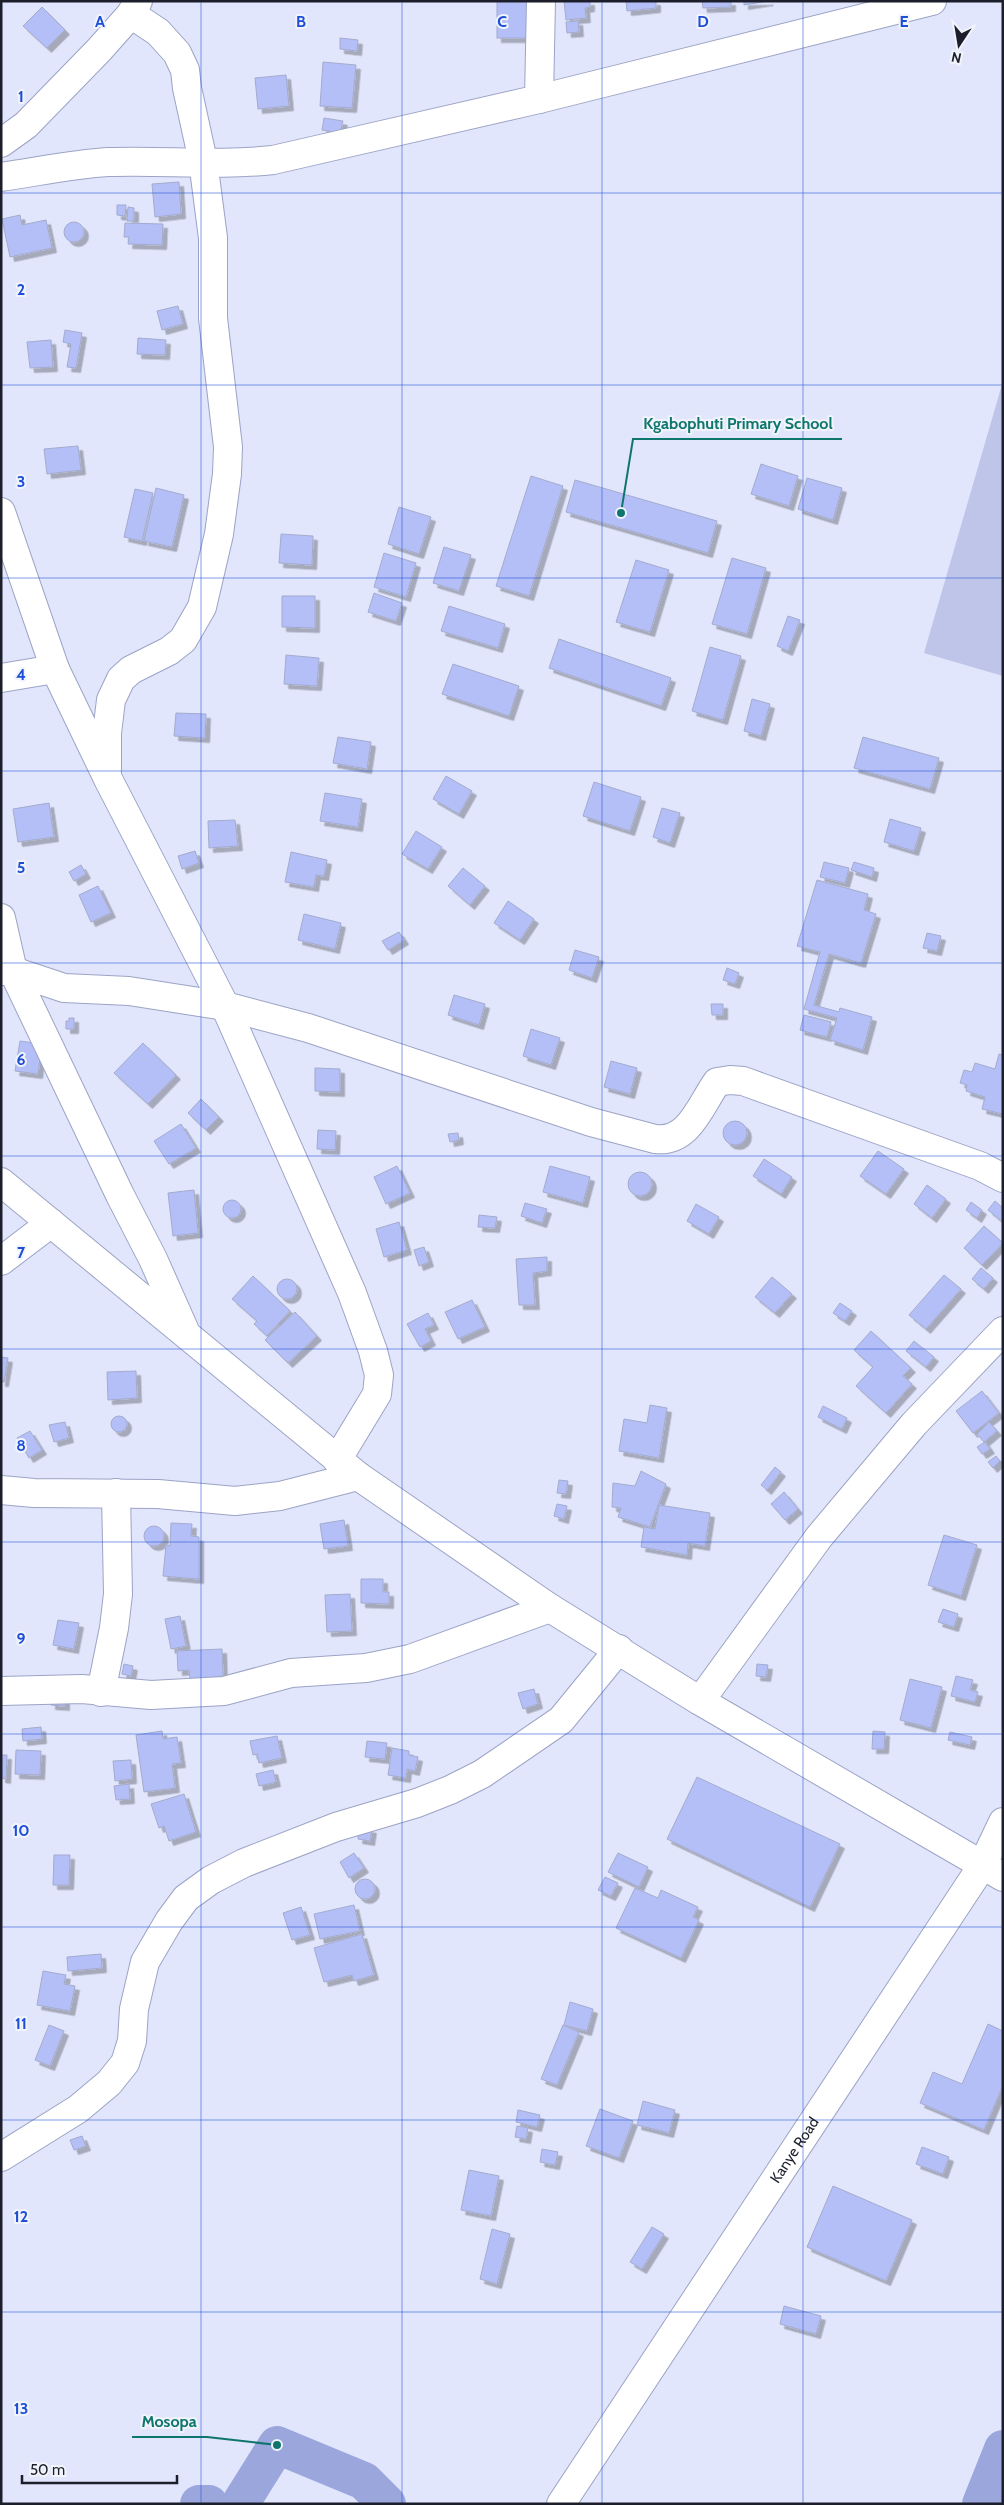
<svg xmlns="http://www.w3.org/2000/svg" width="1004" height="2505" font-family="Cabin,sans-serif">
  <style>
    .green { fill: #bec5e8 }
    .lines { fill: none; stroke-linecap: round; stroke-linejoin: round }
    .river { stroke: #9ba6dd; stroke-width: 38 }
    .building { fill: #b4bff7; stroke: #a3abcd; filter: url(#shadow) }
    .minor-casing { stroke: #9ca3c5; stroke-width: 30 }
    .major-casing { stroke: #9ca3c5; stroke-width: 30 }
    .minor { stroke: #fff; stroke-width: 28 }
    .major { stroke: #fff; stroke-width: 28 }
    .grid { fill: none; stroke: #1d4ed8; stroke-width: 1; stroke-opacity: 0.55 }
    .labels { text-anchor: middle; stroke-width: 4; stroke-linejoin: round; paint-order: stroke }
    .street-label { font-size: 15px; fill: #1c1e2b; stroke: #f2f4fb }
    .grid-label { font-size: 16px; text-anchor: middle; font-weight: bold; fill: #1d4ed8; stroke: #f2f4fb; stroke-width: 4; stroke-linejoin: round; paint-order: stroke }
    .leader { fill: none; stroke: #0f766e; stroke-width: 2 }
    .callout-dot { fill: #0f766e; stroke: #f2f4fb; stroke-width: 2 }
    .callout-label { font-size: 16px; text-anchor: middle; font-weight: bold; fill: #0f766e; stroke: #f2f4fb; stroke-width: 4; stroke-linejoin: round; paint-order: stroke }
  </style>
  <defs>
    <filter id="shadow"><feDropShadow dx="4.5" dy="4.5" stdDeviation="0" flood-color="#0004"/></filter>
  </defs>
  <rect width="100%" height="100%" fill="#e1e6fc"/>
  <polygon class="green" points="1003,381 1003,676 924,653"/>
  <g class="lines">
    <g class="river">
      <polyline points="199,2504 209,2504"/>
      <polyline points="240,2504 277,2445 364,2481 387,2504"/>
      <polyline points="981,2504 1003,2449"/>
    </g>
  </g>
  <g class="building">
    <rect x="497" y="1" width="30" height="37"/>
    <polygon points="564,1 590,1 590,7 585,8 586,18 566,20"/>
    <polygon points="626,1 656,1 656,8 627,11"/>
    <polygon points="702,1 731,1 731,7 703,8"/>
    <polygon points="744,1 769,1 744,5"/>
    <polygon points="42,7 65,30 47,48 23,26"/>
    <polygon points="578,21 579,32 567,33 566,22"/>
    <polygon points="340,38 358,40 357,51 340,49"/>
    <polygon points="323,62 356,65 352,108 320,106"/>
    <polygon points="286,75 289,106 258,109 255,78"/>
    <polygon points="324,118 343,121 340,133 322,130"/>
    <polygon points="179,182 181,214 155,217 152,184"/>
    <polygon points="117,205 126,205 125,216 117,215"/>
    <polygon points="128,207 134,208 134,221 127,221"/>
    <polygon points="20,215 22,225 46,220 52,248 10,257 2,219"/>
    <circle cx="74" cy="232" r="10"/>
    <polygon points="125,223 163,224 162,245 128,244 129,237 124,237"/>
    <polygon points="178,306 183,324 162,330 157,311"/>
    <polygon points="65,330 82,333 76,368 67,367 71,344 63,342"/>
    <polygon points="138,338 166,340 165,355 137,354"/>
    <polygon points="51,340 53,367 30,368 27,342"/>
    <polygon points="78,446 81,470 47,474 44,449"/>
    <polygon points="761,464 798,476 789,506 751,494"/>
    <polygon points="531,476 563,486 529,596 496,586"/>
    <polygon points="807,478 842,488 833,520 798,509"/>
    <polygon points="575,480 717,521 708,553 566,512"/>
    <polygon points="156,488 184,495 172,547 144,541"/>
    <polygon points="135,489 153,493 142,541 124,537"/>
    <polygon points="399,507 431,517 419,554 388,544"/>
    <polygon points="281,534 313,536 312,565 279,563"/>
    <polygon points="444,547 471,555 459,591 433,583"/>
    <polygon points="384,553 416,563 406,597 374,587"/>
    <polygon points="732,558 766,568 747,634 712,624"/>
    <polygon points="636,560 669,570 650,632 616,622"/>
    <polygon points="374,593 402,603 396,621 368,612"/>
    <polygon points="282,596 315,596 315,628 282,627"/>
    <polygon points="449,606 505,624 498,648 441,631"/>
    <polygon points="788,616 800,620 788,651 777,646"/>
    <polygon points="559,639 671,678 661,706 549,668"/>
    <polygon points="710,647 741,656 723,720 692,711"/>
    <polygon points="286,655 319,658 317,686 284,684"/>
    <polygon points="453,664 519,686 509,716 442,694"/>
    <polygon points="752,699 770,704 761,736 744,731"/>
    <polygon points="176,713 206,714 205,738 174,736"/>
    <polygon points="338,737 371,742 367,769 333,763"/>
    <polygon points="863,737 939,758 930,789 854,768"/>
    <polygon points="446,776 472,791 459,814 433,799"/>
    <polygon points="594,782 641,797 630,831 583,816"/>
    <polygon points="325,793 362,799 358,827 320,821"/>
    <polygon points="49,803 54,837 18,842 13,809"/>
    <polygon points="662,808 680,813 670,843 653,837"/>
    <polygon points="890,819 921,828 914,851 884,842"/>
    <polygon points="235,820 238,846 209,848 208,821"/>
    <polygon points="416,831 442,847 428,869 402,854"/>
    <polygon points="195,851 199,863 182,869 178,856"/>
    <polygon points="291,852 327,860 324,876 316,875 314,887 285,882"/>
    <polygon points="824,862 849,868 845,883 820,877"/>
    <polygon points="854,862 874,868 872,877 851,870"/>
    <polygon points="81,865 86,874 74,881 69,872"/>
    <polygon points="463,868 485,886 470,905 448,886"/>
    <polygon points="817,880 868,894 864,910 876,914 861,963 829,954 814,1005 839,1012 840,1008 872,1017 863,1050 830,1040 837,1018 804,1009 820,952 797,946"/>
    <polygon points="98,886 111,913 91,922 79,895"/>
    <polygon points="508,901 534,919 520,940 494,923"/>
    <polygon points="304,914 341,923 335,949 298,940"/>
    <polygon points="399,932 404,940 388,950 382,941"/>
    <polygon points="927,933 941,936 937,951 923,948"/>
    <polygon points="575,950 599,957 592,978 569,970"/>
    <polygon points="727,968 739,973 735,984 723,980"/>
    <polygon points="454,995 485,1004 479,1025 448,1015"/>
    <polygon points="711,1004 723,1004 723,1015 712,1015"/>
    <polygon points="804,1015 831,1022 827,1037 800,1030"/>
    <polygon points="69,1018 74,1018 74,1029 66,1029 66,1021 69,1021"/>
    <polygon points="531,1029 560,1038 551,1065 523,1056"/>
    <polygon points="20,1041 42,1044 38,1074 15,1071"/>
    <polygon points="143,1043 176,1075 148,1104 114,1073"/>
    <polygon points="999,1054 1003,1055 1003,1114 982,1109 985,1097 966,1091 967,1085 960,1083 964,1070 972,1072 975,1063 995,1069"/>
    <polygon points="611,1061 637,1068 630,1094 604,1087"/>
    <polygon points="315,1068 340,1069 340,1092 315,1091"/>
    <polygon points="201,1099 219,1117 206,1130 188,1113"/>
    <circle cx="735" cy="1133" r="12"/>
    <polygon points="181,1124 196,1148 169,1164 154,1141"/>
    <polygon points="318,1130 336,1131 335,1150 317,1149"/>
    <polygon points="458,1133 459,1140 450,1142 448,1134"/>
    <polygon points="878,1151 904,1169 886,1194 860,1176"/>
    <polygon points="764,1159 792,1177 781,1194 753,1176"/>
    <polygon points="397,1166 410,1193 386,1204 374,1177"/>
    <polygon points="550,1166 590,1177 583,1203 543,1192"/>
    <circle cx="640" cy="1184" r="12"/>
    <polygon points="927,1185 946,1199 932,1218 914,1204"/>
    <polygon points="194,1190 198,1233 173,1236 168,1193"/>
    <circle cx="232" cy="1209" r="9"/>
    <polygon points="995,1201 1003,1208 1003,1222 988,1210"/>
    <polygon points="971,1202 982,1210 977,1218 966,1210"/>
    <polygon points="525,1203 547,1209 542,1223 521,1216"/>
    <polygon points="696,1204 719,1217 709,1234 687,1221"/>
    <polygon points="479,1215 497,1217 495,1228 478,1227"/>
    <polygon points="399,1222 407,1250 384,1257 376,1229"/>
    <polygon points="984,1226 1003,1243 982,1265 964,1248"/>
    <polygon points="424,1247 429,1262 419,1266 414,1250"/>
    <polygon points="547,1257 547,1271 533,1273 535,1305 519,1305 516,1259"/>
    <polygon points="981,1268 993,1278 984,1289 972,1279"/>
    <polygon points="944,1275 961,1289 926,1329 909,1315"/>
    <polygon points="253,1276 290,1311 267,1336 254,1324 257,1321 232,1299"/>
    <polygon points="772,1277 792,1294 775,1313 755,1297"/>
    <circle cx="287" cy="1289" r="10"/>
    <polygon points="472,1300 485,1327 458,1339 445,1312"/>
    <polygon points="840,1303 852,1311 845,1321 833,1313"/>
    <polygon points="295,1312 317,1336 288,1363 265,1340"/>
    <polygon points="428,1313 434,1325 425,1329 431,1341 420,1347 407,1324"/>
    <polygon points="871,1331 911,1368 903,1376 912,1384 886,1413 856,1386 873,1367 854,1350"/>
    <polygon points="914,1341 934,1357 926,1367 906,1351"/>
    <polygon points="1,1357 8,1358 4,1382 1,1382"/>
    <polygon points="136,1371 137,1398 108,1400 107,1372"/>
    <polygon points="982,1391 999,1413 973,1433 956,1411"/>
    <polygon points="650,1405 667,1408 659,1458 619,1451 624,1419 647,1423"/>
    <polygon points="823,1406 847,1418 842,1429 818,1417"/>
    <circle cx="119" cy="1424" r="8"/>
    <polygon points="65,1422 69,1438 54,1442 49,1425"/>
    <polygon points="989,1422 997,1431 984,1442 977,1434"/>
    <polygon points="30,1431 42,1450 29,1458 17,1438"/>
    <polygon points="985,1442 990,1449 982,1454 977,1447"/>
    <polygon points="996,1456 1000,1461 993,1468 988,1462"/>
    <polygon points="775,1467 781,1472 767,1490 761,1485"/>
    <polygon points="641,1471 666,1484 650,1527 618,1517 621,1508 612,1507 613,1483 635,1486"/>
    <polygon points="559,1480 568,1481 566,1494 557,1493"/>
    <polygon points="784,1492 798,1509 785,1520 771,1504"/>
    <polygon points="557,1504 567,1506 564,1519 554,1516"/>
    <polygon points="659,1505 710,1513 705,1546 688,1543 687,1555 641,1547 644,1527 655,1529"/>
    <polygon points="344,1520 348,1546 324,1549 320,1524"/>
    <polygon points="171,1523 192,1524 191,1536 199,1537 199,1579 163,1576 166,1545 170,1546"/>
    <circle cx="154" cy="1536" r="10"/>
    <polygon points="944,1535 977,1545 961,1596 928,1585"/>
    <polygon points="361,1579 383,1579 383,1592 389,1592 389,1604 361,1603"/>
    <polygon points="350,1594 352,1631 327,1632 325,1595"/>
    <polygon points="943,1609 958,1614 954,1627 938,1622"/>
    <polygon points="180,1616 186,1646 171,1649 165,1619"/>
    <polygon points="58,1620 79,1623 74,1649 53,1645"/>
    <polygon points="222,1649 223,1677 190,1679 189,1670 178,1671 177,1651"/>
    <polygon points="124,1664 133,1666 131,1676 122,1674"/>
    <polygon points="757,1664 768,1665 766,1677 756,1676"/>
    <polygon points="956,1676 973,1680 970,1690 978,1692 975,1702 951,1696"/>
    <polygon points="910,1679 942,1687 931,1728 900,1720"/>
    <polygon points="534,1689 538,1704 523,1709 518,1693"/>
    <polygon points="51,1695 65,1695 65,1706 51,1705"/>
    <polygon points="41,1727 42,1739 23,1741 22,1729"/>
    <polygon points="162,1731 163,1739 177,1737 181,1763 172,1764 175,1788 144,1792 136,1735"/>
    <polygon points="873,1731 885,1732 884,1749 872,1749"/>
    <polygon points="950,1732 972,1737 970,1745 948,1740"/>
    <polygon points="277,1736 282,1758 259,1763 257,1754 253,1755 250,1741"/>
    <polygon points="367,1741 387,1743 385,1759 365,1757"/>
    <polygon points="392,1748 409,1751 409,1755 418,1757 415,1771 407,1769 406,1778 388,1775"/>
    <polygon points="16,1750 41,1751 40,1775 15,1774"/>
    <polygon points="1,1755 7,1755 6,1779 1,1778"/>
    <polygon points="131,1760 132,1779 115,1781 113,1761"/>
    <polygon points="273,1770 276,1782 259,1786 256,1774"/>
    <polygon points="697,1777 840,1844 810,1907 667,1839"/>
    <polygon points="129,1784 130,1799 116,1800 114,1786"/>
    <polygon points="184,1794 196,1832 169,1841 164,1826 159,1828 151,1804"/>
    <polygon points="359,1827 372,1829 370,1841 358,1839"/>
    <polygon points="354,1853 364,1868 349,1878 340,1862"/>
    <polygon points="618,1853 648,1867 639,1887 608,1872"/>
    <polygon points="54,1855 70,1855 69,1885 53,1885"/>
    <polygon points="605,1877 618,1883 611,1896 598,1890"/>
    <circle cx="365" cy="1889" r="10"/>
    <polygon points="635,1888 658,1898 661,1890 698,1907 693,1917 699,1920 681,1958 616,1928"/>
    <polygon points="354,1905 360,1931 320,1939 314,1914"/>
    <polygon points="301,1907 310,1935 292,1940 283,1913"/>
    <polygon points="362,1934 374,1975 354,1981 352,1975 324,1982 314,1948"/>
    <polygon points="101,1954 102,1968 68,1971 67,1957"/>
    <polygon points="43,1971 66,1975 64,1984 75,1986 70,2011 37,2005"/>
    <polygon points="570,2002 593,2009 587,2031 564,2025"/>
    <polygon points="988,2024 1003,2031 1003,2085 984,2130 920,2103 933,2072 962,2084"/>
    <polygon points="49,2025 64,2031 50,2066 35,2060"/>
    <polygon points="563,2025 579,2032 557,2085 541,2079"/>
    <polygon points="643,2101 675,2110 669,2133 637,2125"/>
    <polygon points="600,2109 633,2121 619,2158 586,2146"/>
    <polygon points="518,2110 540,2115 537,2127 516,2122"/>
    <polygon points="517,2126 528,2128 526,2139 515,2137"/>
    <polygon points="82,2136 86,2146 74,2150 70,2140"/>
    <polygon points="922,2147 949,2157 943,2174 916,2164"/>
    <polygon points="542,2149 558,2152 555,2165 540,2162"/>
    <polygon points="469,2170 499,2176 491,2216 461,2210"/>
    <polygon points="833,2186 912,2220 886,2281 807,2247"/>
    <polygon points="652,2227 664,2234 642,2269 630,2262"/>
    <polygon points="492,2229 510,2234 497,2284 480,2279"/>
    <polygon points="784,2306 821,2316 816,2334 780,2324"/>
  </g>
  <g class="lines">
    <defs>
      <g id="minor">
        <polyline points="539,99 541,1"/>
        <polyline points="1,143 26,125 99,50 131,14 138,1"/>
        <path d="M1 177C36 172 73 164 108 162 163 160 218 166 273 160L539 99 932 1"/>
        <polyline points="1,512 55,669 108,779 225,1006 352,1293 373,1351 379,1375 377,1394 337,1460"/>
        <polyline points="1,678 55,669"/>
        <polyline points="107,770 107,733 111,700 121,679 131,670 169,651 183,640 202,607 219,534 227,474 228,447 213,318 213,238 203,161 187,88 185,70 177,53 158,32 131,14"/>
        <polyline points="1,918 13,971 120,1195 153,1259 185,1331"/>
        <path d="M1 971H13L64 988 129 991 225 1006 308 1028 591 1122 655 1139C689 1143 700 1106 717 1082L730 1080 743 1081 980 1166 1003 1178"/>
        <polyline points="1,1182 358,1476 550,1608 700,1701 1003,1877"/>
        <polyline points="1,1261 51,1223"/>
        <polyline points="1,1490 34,1493 158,1494 235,1501 280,1496 358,1476"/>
        <polyline points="1,1691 82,1689 151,1695 224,1691 291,1673 366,1668 410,1659 550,1608"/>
        <polyline points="101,1692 114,1628 118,1594 116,1493"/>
        <polyline points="700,1701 819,1537 914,1424 1003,1331"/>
        <polyline points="1,2157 78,2109 109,2083 125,2063 132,2041 134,2009 145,1962 169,1921 186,1898 211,1880 244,1863 336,1827 417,1803 450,1790 482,1774 561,1720 619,1649"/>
      </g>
      <g id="major">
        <path id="s1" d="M561 2504 982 1866 1003 1822"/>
      </g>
    </defs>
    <use href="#minor" class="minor-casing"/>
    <use href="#major" class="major-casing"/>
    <use href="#minor" class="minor"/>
    <use href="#major" class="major"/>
  </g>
  <path class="grid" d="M201 1V2504M402 1V2504M602 1V2504M803 1V2504M1 193H1003M1 385H1003M1 578H1003M1 771H1003M1 963H1003M1 1156H1003M1 1349H1003M1 1542H1003M1 1734H1003M1 1927H1003M1 2120H1003M1 2312H1003"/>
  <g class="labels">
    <g class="street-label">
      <text dy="5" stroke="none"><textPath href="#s1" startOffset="424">Kanye Road</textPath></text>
    </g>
  </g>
  <g class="grid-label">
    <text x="100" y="27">A</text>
    <text x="301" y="27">B</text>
    <text x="502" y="27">C</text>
    <text x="703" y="27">D</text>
    <text x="904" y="27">E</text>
    <text x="21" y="102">1</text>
    <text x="21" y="295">2</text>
    <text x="21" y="487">3</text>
    <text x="21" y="680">4</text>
    <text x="21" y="873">5</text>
    <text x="21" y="1065">6</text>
    <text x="21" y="1258">7</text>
    <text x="21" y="1451">8</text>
    <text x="21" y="1644">9</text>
    <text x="21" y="1836">10</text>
    <text x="21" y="2029">11</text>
    <text x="21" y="2222">12</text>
    <text x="21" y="2414">13</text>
  </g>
  <path class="leader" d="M621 513L633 439H842M277 2445L207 2437H132"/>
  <g class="callout-dot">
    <circle cx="621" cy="513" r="5"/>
    <circle cx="277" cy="2445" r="5"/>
  </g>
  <g class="callout-label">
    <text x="738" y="429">Kgabophuti Primary School</text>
    <text x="169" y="2427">Mosopa</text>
  </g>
  <rect width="1004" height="2505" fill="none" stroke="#1c1e2b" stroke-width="5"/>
  <g transform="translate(959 45) rotate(192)" stroke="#f2f4fb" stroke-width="4" paint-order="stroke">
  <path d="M0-4L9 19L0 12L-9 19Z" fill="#1c1e2b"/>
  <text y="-8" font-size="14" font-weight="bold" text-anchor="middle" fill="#1c1e2b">N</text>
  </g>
  <path d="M22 2475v8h155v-8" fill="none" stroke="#1c1e2b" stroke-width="2.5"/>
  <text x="30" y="2475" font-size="15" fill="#1c1e2b" stroke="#f2f4fb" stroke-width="4" paint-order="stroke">50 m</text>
</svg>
